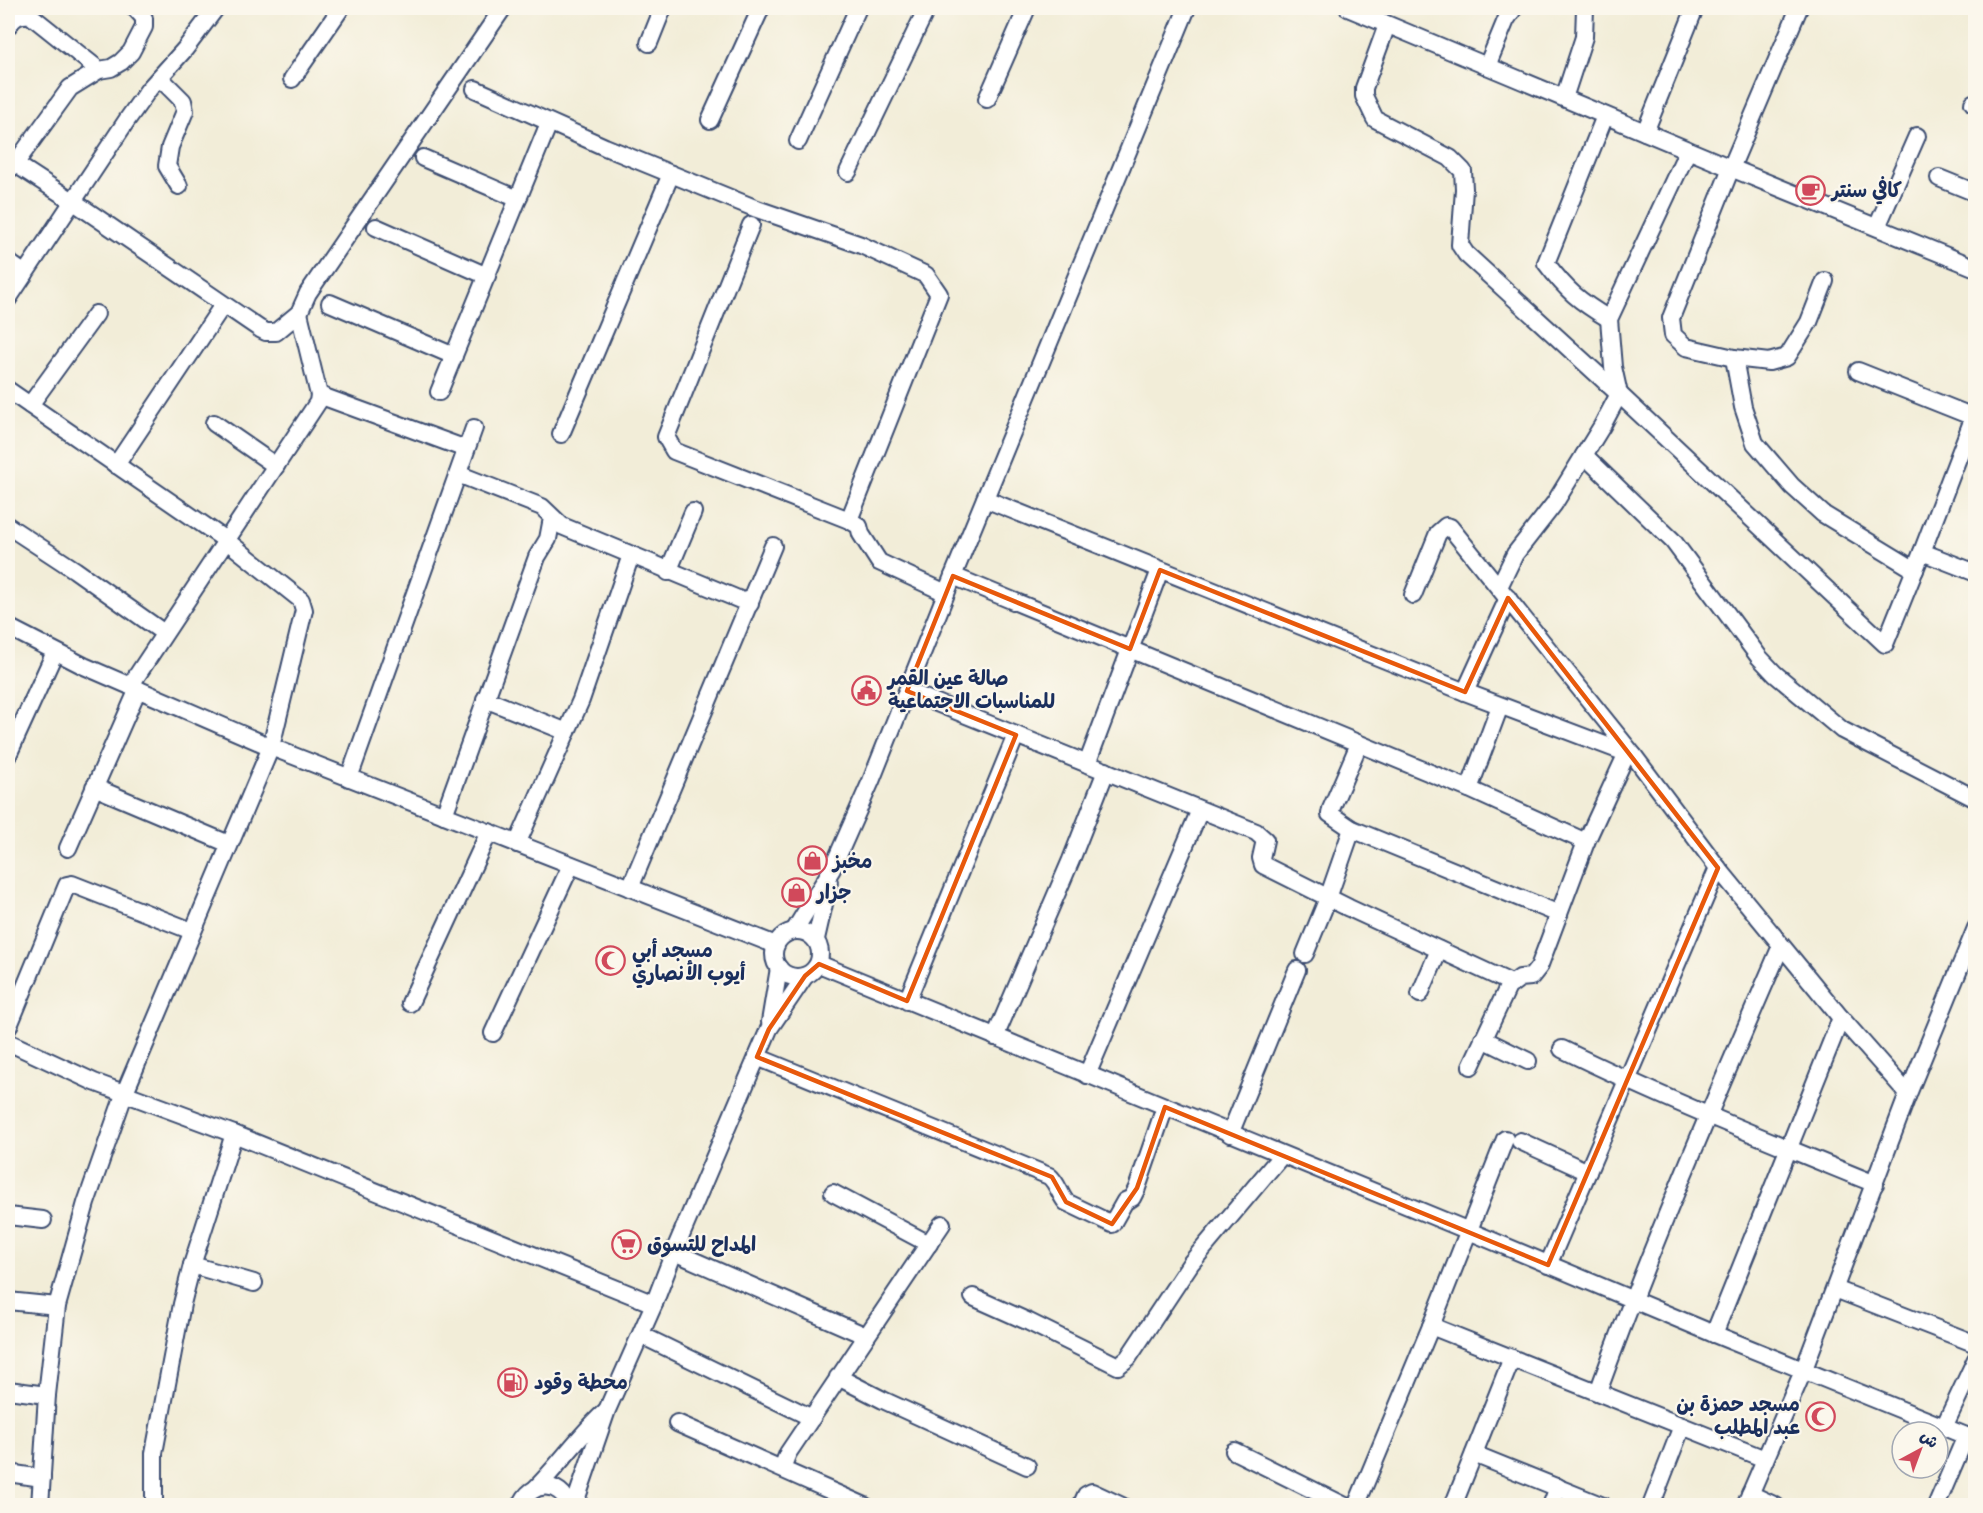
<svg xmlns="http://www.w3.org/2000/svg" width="1983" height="1513" font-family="'Gochi Hand','Playpen Sans Arabic',sans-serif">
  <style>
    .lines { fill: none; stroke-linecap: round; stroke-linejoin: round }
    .minor-casing { stroke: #3b4c70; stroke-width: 20 }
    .minor { stroke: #fff; stroke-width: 16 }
    .marked { fill: none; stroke: #e8590c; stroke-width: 4.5; stroke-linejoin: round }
    .labels { text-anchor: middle; stroke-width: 4.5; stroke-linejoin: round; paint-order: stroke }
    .poi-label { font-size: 20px; font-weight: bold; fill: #1b2f5e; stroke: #fbf7ec; text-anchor: start }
  </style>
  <rect width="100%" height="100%" fill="#fbf7ec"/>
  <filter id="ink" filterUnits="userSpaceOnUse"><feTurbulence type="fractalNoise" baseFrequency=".0167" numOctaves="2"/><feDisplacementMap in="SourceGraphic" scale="12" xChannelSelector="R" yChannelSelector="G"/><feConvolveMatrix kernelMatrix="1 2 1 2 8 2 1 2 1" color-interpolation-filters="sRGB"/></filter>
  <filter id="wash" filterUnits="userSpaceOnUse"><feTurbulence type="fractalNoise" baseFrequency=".008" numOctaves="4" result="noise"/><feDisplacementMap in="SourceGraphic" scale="24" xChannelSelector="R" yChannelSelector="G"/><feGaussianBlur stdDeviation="1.35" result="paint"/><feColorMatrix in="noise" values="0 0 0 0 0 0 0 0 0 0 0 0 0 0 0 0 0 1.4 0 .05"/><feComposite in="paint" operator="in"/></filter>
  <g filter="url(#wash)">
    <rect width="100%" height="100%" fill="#f2edd8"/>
  </g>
  <g filter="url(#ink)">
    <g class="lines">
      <defs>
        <g id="minor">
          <polyline points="1348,8 1731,168 1976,268"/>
          <polyline points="1799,8 1731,168 1671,318 1673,335 1686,347 1734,358 1769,362 1787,357 1809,322 1825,281"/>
          <polyline points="1387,25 1364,88 1364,96 1375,119 1450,158 1463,171 1464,189 1460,245 1466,254 1619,394 1885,644 1922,552 1976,411"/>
          <path d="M8 26C14 18 18 14 30 15L99 70"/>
          <polyline points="649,43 663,8"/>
          <polyline points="1487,66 1506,20 1514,8"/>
          <polyline points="160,78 183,101 185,111 170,147 167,166 179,186"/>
          <polyline points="292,79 341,8"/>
          <polyline points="475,89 605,147 757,209 861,245 926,275 939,294 849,520"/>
          <polyline points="1564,98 1584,37 1585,8"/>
          <polyline points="987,99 1027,8"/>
          <polyline points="1973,103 1976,104"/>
          <path d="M1605 116 1546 263C1567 291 1579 301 1609 319"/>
          <polyline points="710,120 761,8"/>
          <polyline points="1645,132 1695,8"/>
          <polyline points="798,141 858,8"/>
          <polyline points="423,158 518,199"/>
          <polyline points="8,159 74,202 260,329 266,332 276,332 299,313 308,293 503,8"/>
          <polyline points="15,164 70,88 99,70 111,68 121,62 131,52 144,27 144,18 135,8"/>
          <polyline points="848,172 927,8"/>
          <polyline points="1939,178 1976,193"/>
          <polyline points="751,225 666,437 674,451 849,520 859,526 861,534 879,562 946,593"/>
          <polyline points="376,227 487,276"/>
          <polyline points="1877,227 1917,136"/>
          <polyline points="8,262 25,274"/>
          <polyline points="8,299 127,120 149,89 185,49 216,8"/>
          <polyline points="330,303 454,356"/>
          <polyline points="1734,358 1743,407 1755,443 1792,486 1823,514 1915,570"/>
          <polyline points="1858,371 1976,418"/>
          <polyline points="8,390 227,541 301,600 304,610 271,747 125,1092 86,1203 57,1306 47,1395 40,1506"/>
          <polyline points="439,392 549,123"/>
          <polyline points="319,395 466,449"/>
          <polyline points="30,405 96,314"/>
          <polyline points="214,423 276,466"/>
          <polyline points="561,434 671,174"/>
          <polyline points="1584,455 1673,541 1759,657 1775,674 1842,730 1976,799"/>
          <polyline points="116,465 223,305"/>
          <polyline points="458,474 542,507 562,526 750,604"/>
          <polyline points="985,499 1465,692 1634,756"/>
          <polyline points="8,526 75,570 164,633"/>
          <polyline points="1922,552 1976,573"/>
          <polyline points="668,572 693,512"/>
          <polyline points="953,576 1469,789 1586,842"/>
          <polyline points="1499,587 1515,554 1554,504 1602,426 1619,394 1613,367 1609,319 1688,150"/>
          <polyline points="1413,595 1438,533 1446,526 1450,527 1634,756 1718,868 1841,1018 1908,1094"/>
          <polyline points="8,627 84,666 271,747 776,945"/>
          <polyline points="130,686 318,402 319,395 299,313"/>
          <polyline points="907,691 1256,832 1265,840 1261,858 1263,865 1349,908 1511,983"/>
          <polyline points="1465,692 1508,598"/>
          <polyline points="485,699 567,732"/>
          <polyline points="1359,744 1331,809 1330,814 1352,829 1559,914"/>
          <polyline points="8,755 55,652"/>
          <polyline points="1087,764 1160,570"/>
          <polyline points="349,778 474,428"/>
          <polyline points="94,787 229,844"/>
          <polyline points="1469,789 1500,706"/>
          <polyline points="444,815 537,557 548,539 552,518"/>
          <polyline points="517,844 581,700 631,555"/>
          <polyline points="68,848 138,689"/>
          <polyline points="630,888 773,546"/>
          <circle cx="797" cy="954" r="23"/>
          <polyline points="794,931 832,869 871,781 953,576 1187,8"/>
          <polyline points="816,939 829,882"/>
          <polyline points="1305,954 1328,898 1352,829"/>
          <polyline points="819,964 1469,1231 1714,1334 1976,1440"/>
          <polyline points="1420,994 1439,950"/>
          <polyline points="907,1001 1016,735"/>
          <polyline points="410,1003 489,832"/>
          <polyline points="770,1022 779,968"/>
          <polyline points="8,1028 67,885 72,884 192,931"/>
          <polyline points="493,1033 571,865"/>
          <polyline points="995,1037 1071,860 1106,771"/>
          <polyline points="1483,1039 1528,1061"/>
          <polyline points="8,1042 94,1082 234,1134 654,1304"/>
          <path d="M1562 1049C1664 1099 1770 1141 1875 1184"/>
          <path d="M757 1057 1049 1176C1057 1182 1060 1195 1066 1202L1112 1224 1125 1201 1132 1198 1137 1188 1165 1107"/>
          <polyline points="1471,1066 1508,987 1520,978 1531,977 1539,967 1586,842 1627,753"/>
          <polyline points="1087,1075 1200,810"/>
          <polyline points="1230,1134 1297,970"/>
          <polyline points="1520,1141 1588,1172"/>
          <polyline points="833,1193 929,1244"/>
          <polyline points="8,1216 43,1220"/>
          <polyline points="674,1252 866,1336"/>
          <polyline points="192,1265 254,1283"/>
          <polyline points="1548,1265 1718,868"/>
          <polyline points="1835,1289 1976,1344"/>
          <polyline points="973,1297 1029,1322 1118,1366 1128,1358 1191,1263 1282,1155"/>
          <polyline points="8,1301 57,1306"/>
          <polyline points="1431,1326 1765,1459"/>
          <polyline points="1714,1334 1841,1018"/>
          <polyline points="641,1335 812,1418"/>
          <polyline points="838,1377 883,1400 1027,1466"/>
          <polyline points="8,1390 47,1395"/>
          <path d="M1598 1392C1653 1241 1717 1094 1781 946"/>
          <polyline points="677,1423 865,1506"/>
          <polyline points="1944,1427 1976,1359"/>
          <polyline points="1234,1451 1345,1506"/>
          <polyline points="1474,1454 1603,1506"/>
          <polyline points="782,1468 788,1453 942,1224"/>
          <polyline points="8,1473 42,1478"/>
          <path d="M536 1488C561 1463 580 1434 606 1411"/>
          <polyline points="1750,1494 1776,1506"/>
          <polyline points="154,1506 154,1453 182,1304 192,1265 234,1134"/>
          <path d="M521 1506C530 1480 561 1480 569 1506"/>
          <polyline points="574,1506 607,1410 654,1304 674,1252 769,1029 805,976"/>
          <polyline points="1081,1506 1086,1495 1092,1492 1122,1506"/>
          <polyline points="1356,1506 1431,1326 1505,1139"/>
          <polyline points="1453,1506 1512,1358"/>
          <polyline points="1551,1506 1558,1487"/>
          <polyline points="1651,1506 1682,1426"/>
          <polyline points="1745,1506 1804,1369 1908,1094 1976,928"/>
          <polyline points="1936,1506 1966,1436"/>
        </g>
      </defs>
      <use href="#minor" class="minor-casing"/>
      <use href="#minor" class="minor"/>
    </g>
  </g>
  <path class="marked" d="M1160 570 1465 692 1508 598 1718 868 1548 1265 1165 1107 1137 1188 1112 1224 1066 1202 1052 1177 757 1057 769 1029 805 976 819 964 907 1001 1016 735 907 691 953 576 1130 649Z"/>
  <defs>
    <symbol id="cafe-ring" viewBox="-11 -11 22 22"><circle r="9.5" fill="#fbf7ec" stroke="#d1495b" stroke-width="1.5"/><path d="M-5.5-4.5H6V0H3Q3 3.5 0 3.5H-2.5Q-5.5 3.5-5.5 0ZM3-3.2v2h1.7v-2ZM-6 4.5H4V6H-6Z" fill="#d1495b"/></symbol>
    <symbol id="civic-ring" viewBox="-11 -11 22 22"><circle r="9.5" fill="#fbf7ec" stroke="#d1495b" stroke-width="1.5"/><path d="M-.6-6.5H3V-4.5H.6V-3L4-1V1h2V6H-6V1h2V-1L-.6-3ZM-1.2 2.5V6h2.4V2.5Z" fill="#d1495b"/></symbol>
    <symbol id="shop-ring" viewBox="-11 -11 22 22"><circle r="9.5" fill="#fbf7ec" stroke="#d1495b" stroke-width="1.5"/><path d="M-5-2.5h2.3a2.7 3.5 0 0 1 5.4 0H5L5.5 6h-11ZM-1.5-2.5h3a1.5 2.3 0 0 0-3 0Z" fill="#d1495b"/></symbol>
    <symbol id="mosque-ring" viewBox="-11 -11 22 22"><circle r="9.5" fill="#fbf7ec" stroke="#d1495b" stroke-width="1.5"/><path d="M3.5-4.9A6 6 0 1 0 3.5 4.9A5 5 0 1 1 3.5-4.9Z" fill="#d1495b"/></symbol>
    <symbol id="supermarket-ring" viewBox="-11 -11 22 22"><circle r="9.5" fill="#fbf7ec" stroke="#d1495b" stroke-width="1.5"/><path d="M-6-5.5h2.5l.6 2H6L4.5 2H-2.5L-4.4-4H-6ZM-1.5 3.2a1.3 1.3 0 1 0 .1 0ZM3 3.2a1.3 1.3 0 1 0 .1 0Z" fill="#d1495b"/></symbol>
    <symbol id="fuel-ring" viewBox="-11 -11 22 22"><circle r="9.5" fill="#fbf7ec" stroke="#d1495b" stroke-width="1.5"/><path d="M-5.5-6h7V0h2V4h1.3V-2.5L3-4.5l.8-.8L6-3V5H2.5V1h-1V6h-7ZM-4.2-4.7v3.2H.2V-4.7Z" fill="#d1495b"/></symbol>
  </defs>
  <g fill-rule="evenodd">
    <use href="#cafe-ring" x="1794" y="174" width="33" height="33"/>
    <use href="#civic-ring" x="850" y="674" width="33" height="33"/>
    <use href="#shop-ring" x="796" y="844" width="33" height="33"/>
    <use href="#shop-ring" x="780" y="876" width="33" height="33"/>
    <use href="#mosque-ring" x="594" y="944" width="33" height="33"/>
    <use href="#supermarket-ring" x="610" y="1228" width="33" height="33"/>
    <use href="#fuel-ring" x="496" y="1366" width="33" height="33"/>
    <use href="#mosque-ring" x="1804" y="1400" width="33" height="33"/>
  </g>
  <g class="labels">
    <g class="poi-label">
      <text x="1832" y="197">كافي سنتر</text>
      <text x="888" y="685">صالة عين القمر<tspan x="888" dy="23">للمناسبات الاجتماعية</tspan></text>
      <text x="833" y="868">مخبز</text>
      <text x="817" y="899">جزار</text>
      <text x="632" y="957">مسجد أبي<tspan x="632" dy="23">أيوب الأنصاري</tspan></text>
      <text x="647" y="1251">المداح للتسوق</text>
      <text x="534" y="1389">محطة وقود</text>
      <text x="1800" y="1411" text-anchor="end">مسجد حمزة بن<tspan x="1800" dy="23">عبد المطلب</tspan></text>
    </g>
  </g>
  <rect width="1983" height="1513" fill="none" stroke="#fbf7ec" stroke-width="30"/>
  <g transform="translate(1920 1450) rotate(41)"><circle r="28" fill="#fbf7ec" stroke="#a1a7b3" stroke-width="1.5"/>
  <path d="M0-4.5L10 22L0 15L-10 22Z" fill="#d1495b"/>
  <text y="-9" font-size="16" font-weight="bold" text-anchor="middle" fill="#1b2f5e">ش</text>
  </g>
</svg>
